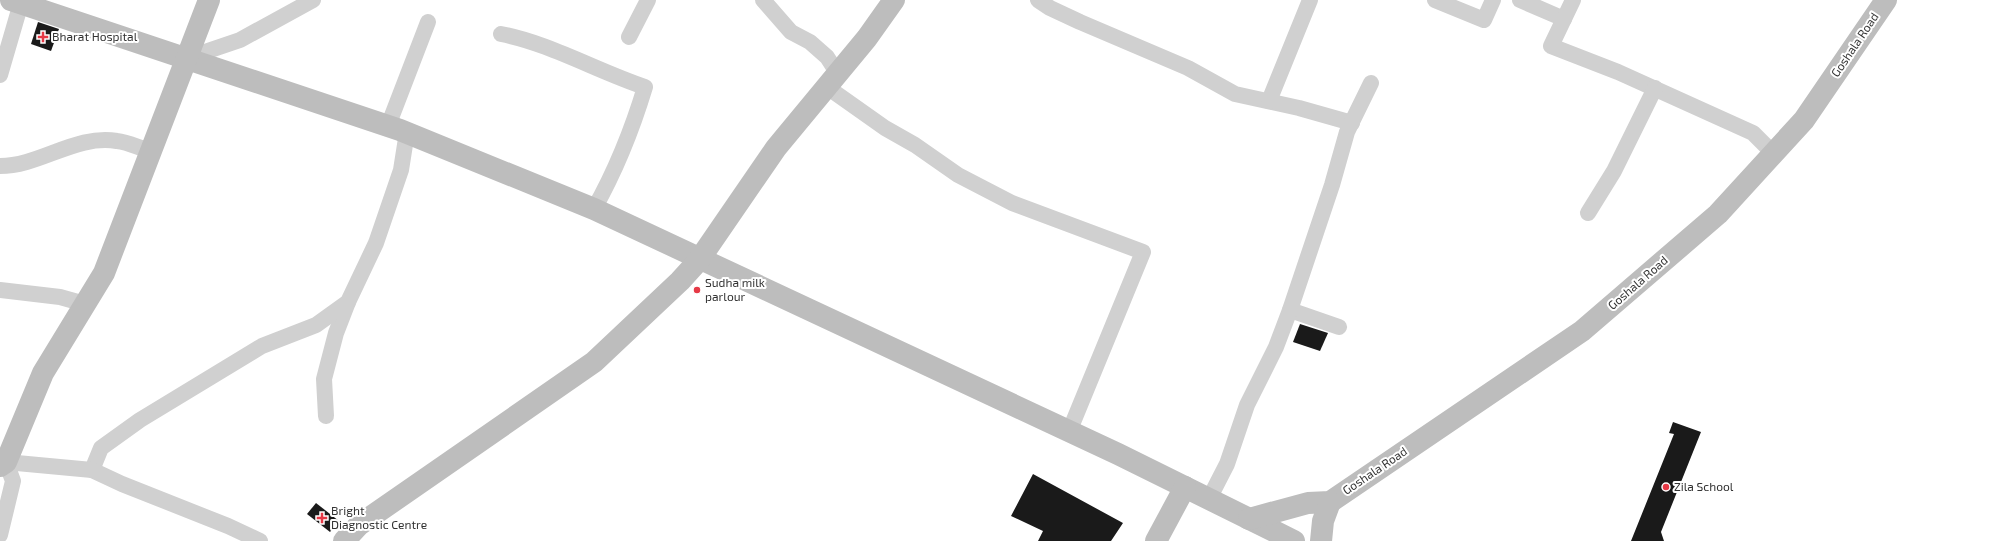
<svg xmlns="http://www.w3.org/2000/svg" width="2014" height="541" font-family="'Exo 2',sans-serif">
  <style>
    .building { fill: #1a1a1a }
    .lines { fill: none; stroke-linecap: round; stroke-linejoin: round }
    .street { stroke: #d0d0d0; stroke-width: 16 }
    .secondary { stroke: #bdbdbd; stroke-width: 22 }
    .poi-dot { fill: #e63946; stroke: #fff; stroke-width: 1.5 }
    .labels { text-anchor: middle; stroke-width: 4; stroke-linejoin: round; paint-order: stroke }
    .poi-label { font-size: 12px; fill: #333; stroke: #fff; text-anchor: start }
    .street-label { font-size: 12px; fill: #333; stroke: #fff }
  </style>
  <rect width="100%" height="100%" fill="#fff"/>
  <g class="building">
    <polygon points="38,22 59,29 51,51 31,44"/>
    <polygon points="1300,324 1328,333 1320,351 1293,342"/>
    <polygon points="1673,422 1701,432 1661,532 1664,541 1631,541 1674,434 1669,433"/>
    <polygon points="1033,474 1123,523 1111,541 1038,541 1043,531 1011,516"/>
    <polygon points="316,503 339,521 330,532 307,514"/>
  </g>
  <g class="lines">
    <g class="street">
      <polyline points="763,0 791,32 810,42 827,57 838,74"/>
      <polyline points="1038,0 1050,8 1080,22 1188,68 1235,94 1299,108 1352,123"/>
      <polyline points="1435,0 1484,20 1493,0"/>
      <polyline points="1520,0 1564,19"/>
      <polyline points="1573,0 1551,46 1618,72 1753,133 1773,153"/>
      <path d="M501 34C549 43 597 71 645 87 632 130 616 170 594 209"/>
      <polyline points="629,37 648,0"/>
      <polyline points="187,58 240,40 313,0"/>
      <polyline points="0,75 21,3"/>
      <polyline points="827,87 885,128 915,145 958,175 1012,203 1143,252 1069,432"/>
      <polyline points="1269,101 1310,0"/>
      <polyline points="388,126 428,22"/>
      <path d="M0 166C40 166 76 134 117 141 128 142 139 148 150 151"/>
      <polyline points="1588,213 1614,171 1655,88"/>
      <polyline points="0,290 60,297 85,304"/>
      <polyline points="1290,310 1339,327"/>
      <polyline points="326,416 324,379 336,333 348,302"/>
      <polyline points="92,470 101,448 140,420 262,346 316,325 348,302 376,243 401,170 407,132"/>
      <polyline points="1209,499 1227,464 1247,405 1276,347 1290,310 1332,185 1347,132 1371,83"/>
      <polyline points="0,535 13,481 6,462 92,470 122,484 228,526 260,541"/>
    </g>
    <g class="secondary">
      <polyline points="11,0 400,130 594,209 1118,454 1294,541"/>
      <polyline points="0,466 6,462 43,373 104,273 209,0"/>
      <polyline points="1249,519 1308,503 1330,502 1582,331 1718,214 1804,120 1886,0"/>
      <polyline points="344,541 359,525 594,362 680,281 699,260 776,148 867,38 894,0"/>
      <polyline points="1156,541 1185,487"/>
      <polyline points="1321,541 1323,521 1330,502"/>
    </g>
  </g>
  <g class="poi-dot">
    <path d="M41 31h4v4h4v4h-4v4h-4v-4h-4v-4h4z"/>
    <circle cx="697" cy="290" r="4"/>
    <circle cx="1666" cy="487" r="4"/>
    <path d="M320 512h4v4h4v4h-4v4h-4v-4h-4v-4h4z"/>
  </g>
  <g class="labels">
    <g class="poi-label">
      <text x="52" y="41">Bharat Hospital</text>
      <text x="705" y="287">Sudha milk<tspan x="705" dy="14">parlour</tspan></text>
      <text x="1674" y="491">Zila School</text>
      <text x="331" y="515">Bright<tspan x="331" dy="14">Diagnostic Centre</tspan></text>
    </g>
    <g class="street-label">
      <text transform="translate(1855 45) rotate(-56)" y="4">Goshala Road</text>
      <text transform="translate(1638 283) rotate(-41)" y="4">Goshala Road</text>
      <text transform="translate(1375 471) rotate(-34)" y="4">Goshala Road</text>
    </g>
  </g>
</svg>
